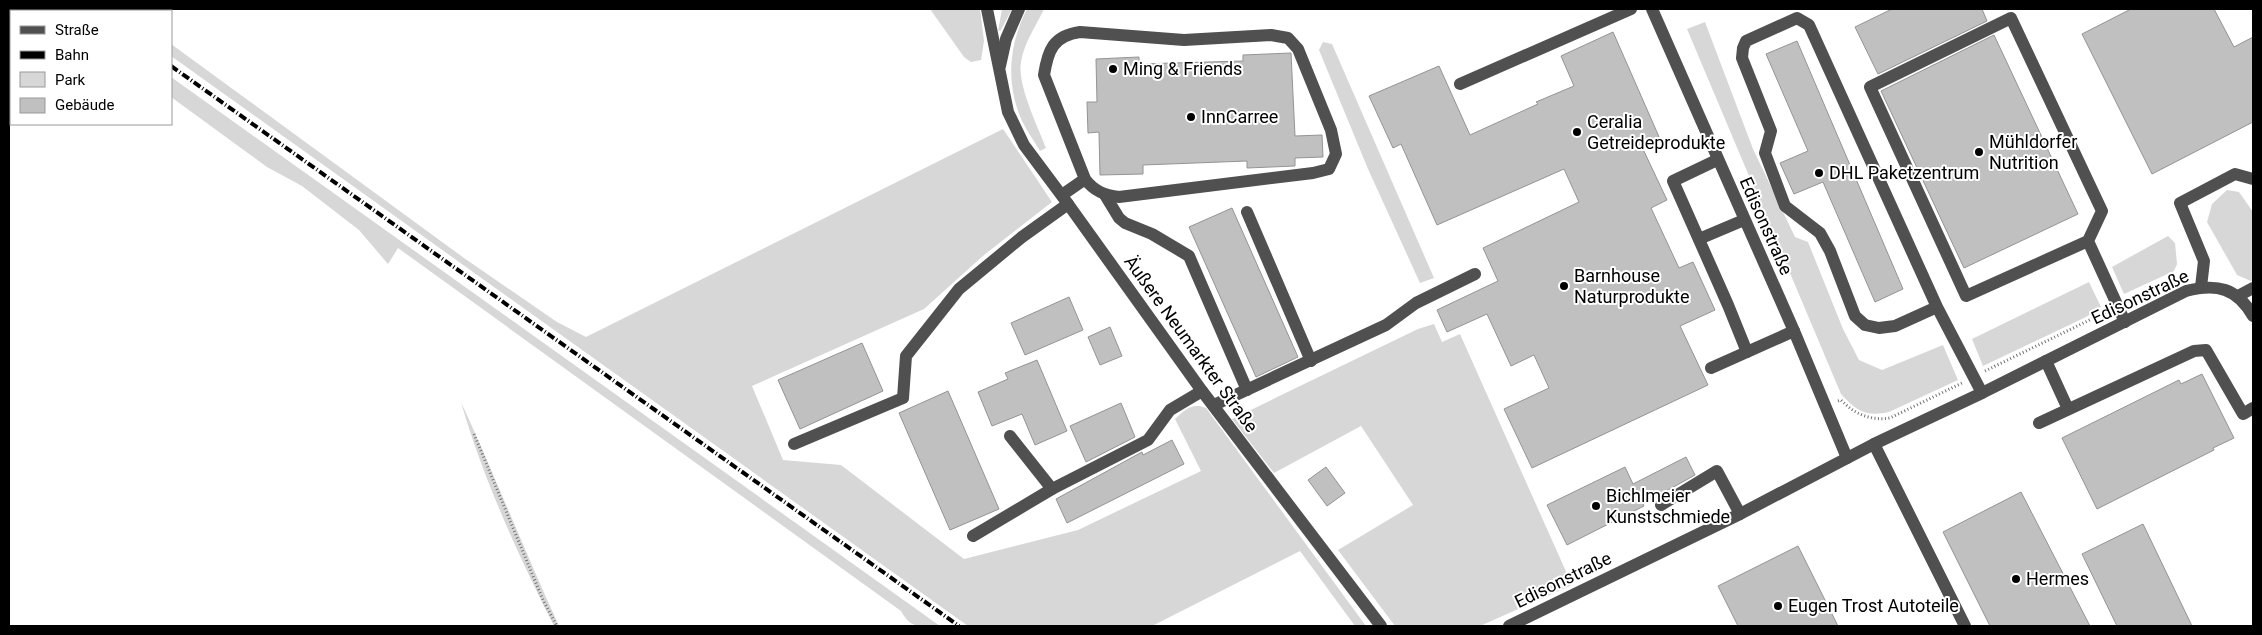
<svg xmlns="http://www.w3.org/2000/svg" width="2262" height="635" font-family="Roboto,sans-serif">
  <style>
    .green { fill: #d7d7d7 }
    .building { fill: #c0c0c0; stroke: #949494 }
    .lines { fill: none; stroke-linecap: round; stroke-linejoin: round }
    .path { stroke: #727272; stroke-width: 3; stroke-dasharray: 1 2.5; stroke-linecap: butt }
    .minor { stroke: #505050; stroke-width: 12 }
    .rail { stroke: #000; stroke-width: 4; stroke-dasharray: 8 2.5 1 2.5; stroke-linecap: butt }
    .poi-dot { fill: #000; stroke: #fff; stroke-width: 2 }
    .labels { text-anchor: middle; stroke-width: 4; stroke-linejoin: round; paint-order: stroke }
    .poi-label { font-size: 18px; fill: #000; stroke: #fff; text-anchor: start }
    .street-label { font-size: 18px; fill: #000; stroke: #fff }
  </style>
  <rect width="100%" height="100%" fill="#fff"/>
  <g class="green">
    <polygon points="930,9 980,9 984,41 981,60 971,62 964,57"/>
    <polygon points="1002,9 1012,9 1001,30 998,31"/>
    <path d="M1027 9H1044C1036 26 1024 43 1021 62 1017 85 1038 127 1046 148L1040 151C1034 141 1027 131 1022 121 1005 83 1009 44 1027 9Z"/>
    <path d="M1705 22 1753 149 1795 237 1808 242 1843 329 1859 360 1882 370 1943 345 1958 380 1889 412C1866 417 1856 411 1841 394L1687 29Z"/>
    <polygon points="1323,42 1332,44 1434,278 1420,283 1368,169 1319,50"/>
    <path d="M171 44 464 258 557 322 586 337 1003 129 1052 202 984 255 924 309 752 386 783 460 841 465 964 559 1078 530 1201 471 1175 419C1184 410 1193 402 1206 408L1366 626H1355L1300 551 1152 626H968L171 56Z"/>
    <path d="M171 77 940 626C921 626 911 630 901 611L398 248 388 264 359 230 302 186 267 167 171 97Z"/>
    <polygon points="2227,190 2239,192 2253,212 2253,280 2251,281 2237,275 2207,222 2212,204"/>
    <polygon points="2168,236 2175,243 2177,264 2174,271 2124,294 2112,267"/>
    <polygon points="2089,282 2101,307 2086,317 1983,366 1972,339"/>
    <polygon points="1434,324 1442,342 1460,334 1572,585 1480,626 1395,626 1338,550 1413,505 1361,426 1274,473 1232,419 1418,329"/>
    <path d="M461 402C495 476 525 552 559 626H554C519 557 482 476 461 402Z"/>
  </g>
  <g class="building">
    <polygon points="1892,9 1982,9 1987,21 1878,74 1855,27"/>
    <polygon points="2131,9 2214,9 2234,47 2253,37 2253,122 2152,174 2082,34"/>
    <polygon points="1613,32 1660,139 1642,147 1667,200 1651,208 1679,268 1693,262 1715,310 1680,326 1708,385 1532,468 1504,409 1549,388 1534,355 1511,366 1487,314 1447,332 1437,310 1498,281 1483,248 1579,202 1564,169 1437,225 1401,144 1393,148 1369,96 1439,66 1470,135 1538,104 1536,102 1574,86 1561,56"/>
    <polygon points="1994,35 2078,214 1964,268 1881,91"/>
    <polygon points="1797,41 1903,289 1875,302 1823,182 1794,194 1780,163 1808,151 1766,54"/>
    <polygon points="1291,53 1295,136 1322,135 1323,157 1295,158 1295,166 1247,168 1247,161 1143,165 1143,174 1100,175 1099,132 1088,133 1087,102 1097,102 1096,59 1139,57 1139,64 1243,61 1243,55"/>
    <polygon points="1232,208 1298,357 1256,377 1189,227"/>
    <polygon points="1069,297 1083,330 1025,355 1011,323"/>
    <polygon points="1110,327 1122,356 1100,365 1088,337"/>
    <polygon points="862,343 883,391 800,429 778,380"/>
    <polygon points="1037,360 1067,431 1035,445 1022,414 992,426 978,392 1008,379 1005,373"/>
    <polygon points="2202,374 2234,438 2213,448 2214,450 2097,509 2062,438 2179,380 2181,384"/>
    <polygon points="948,391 999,509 950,530 899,413"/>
    <polygon points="1121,403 1135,437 1086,462 1070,426"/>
    <polygon points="1172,440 1184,464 1067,523 1056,499 1142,452 1143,455"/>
    <polygon points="1686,457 1695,475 1643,504 1644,506 1567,545 1547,505 1625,467 1633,484"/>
    <polygon points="1326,467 1345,493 1327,506 1308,480"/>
    <polygon points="2021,492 2090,626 1990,626 1943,532"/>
    <polygon points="2143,524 2192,626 2117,626 2082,554"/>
    <polygon points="1798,546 1838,626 1738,626 1718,586"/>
  </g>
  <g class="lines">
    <g class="path">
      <polyline points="1985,371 2106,312"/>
      <path d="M1838 401 1841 400C1854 414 1871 421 1890 418L1962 383"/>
      <polyline points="474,434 543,600 557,626"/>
    </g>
    <g class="minor">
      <polyline points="987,9 1008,112 1024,145 1068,204 1202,391 1381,626"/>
      <polyline points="1652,9 1794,331 1847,458"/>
      <polyline points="1000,66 1006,39 1019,9"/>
      <polyline points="1460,84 1631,9"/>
      <polyline points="1717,160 1673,181 1728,305 1747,352"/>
      <path d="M1062 195 1085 179C1094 191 1104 195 1119 197L1313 173 1329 169 1336 154 1331 130 1298 49 1288 38 1271 35 1184 40 1080 32C1053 36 1048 50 1044 75L1085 179"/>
      <polyline points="1105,195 1119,218 1125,223 1152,234 1189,256 1247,390"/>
      <polyline points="1247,212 1311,361"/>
      <polyline points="1699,239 1744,220"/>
      <polyline points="2088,241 1966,296 1870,87 2011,18 2102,211 2088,241 2125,322"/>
      <polyline points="2201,287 2204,261 2180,203 2235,174 2253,179"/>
      <polyline points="2238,296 2253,288"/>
      <polyline points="1937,307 1895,326 1879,328 1865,325 1855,316 1830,251 1820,233 1785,206 1765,153 1771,131 1742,58 1743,48 1746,41 1797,18 1809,25 1937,307 1982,393"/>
      <polyline points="2046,361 2068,409"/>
      <polyline points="1711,368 1794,331"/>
      <polyline points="1214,405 1386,325 1416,303 1475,274"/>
      <polyline points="2039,423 2194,351 2206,350 2243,414 2253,408"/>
      <polyline points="1010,436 1052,489 1148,440 1170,410 1202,391"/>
      <polyline points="794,444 903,398 906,356 959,289 1022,237 1068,204"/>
      <polyline points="1874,444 1965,626"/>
      <polyline points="1661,505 1717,471 1740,514"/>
      <polyline points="973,536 1052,489"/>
      <path d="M1509 626 1740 514 1874 444 1982 393 2186 291C2217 283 2237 288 2253 316"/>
    </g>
    <g class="rail">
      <polyline points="92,9 95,11"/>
      <polyline points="171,66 959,626"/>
    </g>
  </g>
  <g class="poi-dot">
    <circle cx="1113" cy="69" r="5"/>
    <circle cx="1191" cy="117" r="5"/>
    <circle cx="1577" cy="132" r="5"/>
    <circle cx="1979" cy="152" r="5"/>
    <circle cx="1819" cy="173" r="5"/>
    <circle cx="1564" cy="286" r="5"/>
    <circle cx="1596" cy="506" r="5"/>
    <circle cx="2016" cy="579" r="5"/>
    <circle cx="1778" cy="606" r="5"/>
  </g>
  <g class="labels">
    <g class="poi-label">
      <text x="1123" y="75">Ming &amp; Friends</text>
      <text x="1201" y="123">InnCarree</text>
      <text x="1587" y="128">Ceralia<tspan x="1587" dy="21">Getreideprodukte</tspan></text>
      <text x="1989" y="148">Mühldorfer<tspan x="1989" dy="21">Nutrition</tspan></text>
      <text x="1829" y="179">DHL Paketzentrum</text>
      <text x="1574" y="282">Barnhouse<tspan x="1574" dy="21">Naturprodukte</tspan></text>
      <text x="1606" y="502">Bichlmeier<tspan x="1606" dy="21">Kunstschmiede</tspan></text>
      <text x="2026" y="585">Hermes</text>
      <text x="1788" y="612">Eugen Trost Autoteile</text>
    </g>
    <g class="street-label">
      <text transform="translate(1766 226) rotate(66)" y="6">Edisonstraße</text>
      <text transform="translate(2140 297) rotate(-25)" y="6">Edisonstraße</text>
      <text transform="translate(1191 344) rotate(54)" y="6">Äußere Neumarkter Straße</text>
      <text transform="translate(1563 580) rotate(-26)" y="6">Edisonstraße</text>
    </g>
  </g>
  <rect width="2262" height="635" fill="none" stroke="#000000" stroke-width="20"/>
  <rect x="10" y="10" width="162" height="115" fill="#ffffff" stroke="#999999"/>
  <rect x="20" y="26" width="25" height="8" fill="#505050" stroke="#999999"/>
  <text x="55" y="35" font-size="15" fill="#000000">Straße</text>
  <rect x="20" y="51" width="25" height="8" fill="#000000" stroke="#999999"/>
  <text x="55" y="60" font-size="15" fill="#000000">Bahn</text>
  <rect x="20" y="72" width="25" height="15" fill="#d7d7d7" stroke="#999999"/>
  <text x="55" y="85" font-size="15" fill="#000000">Park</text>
  <rect x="20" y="98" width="25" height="15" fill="#c0c0c0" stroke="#999999"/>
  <text x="55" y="110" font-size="15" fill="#000000">Gebäude</text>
</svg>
